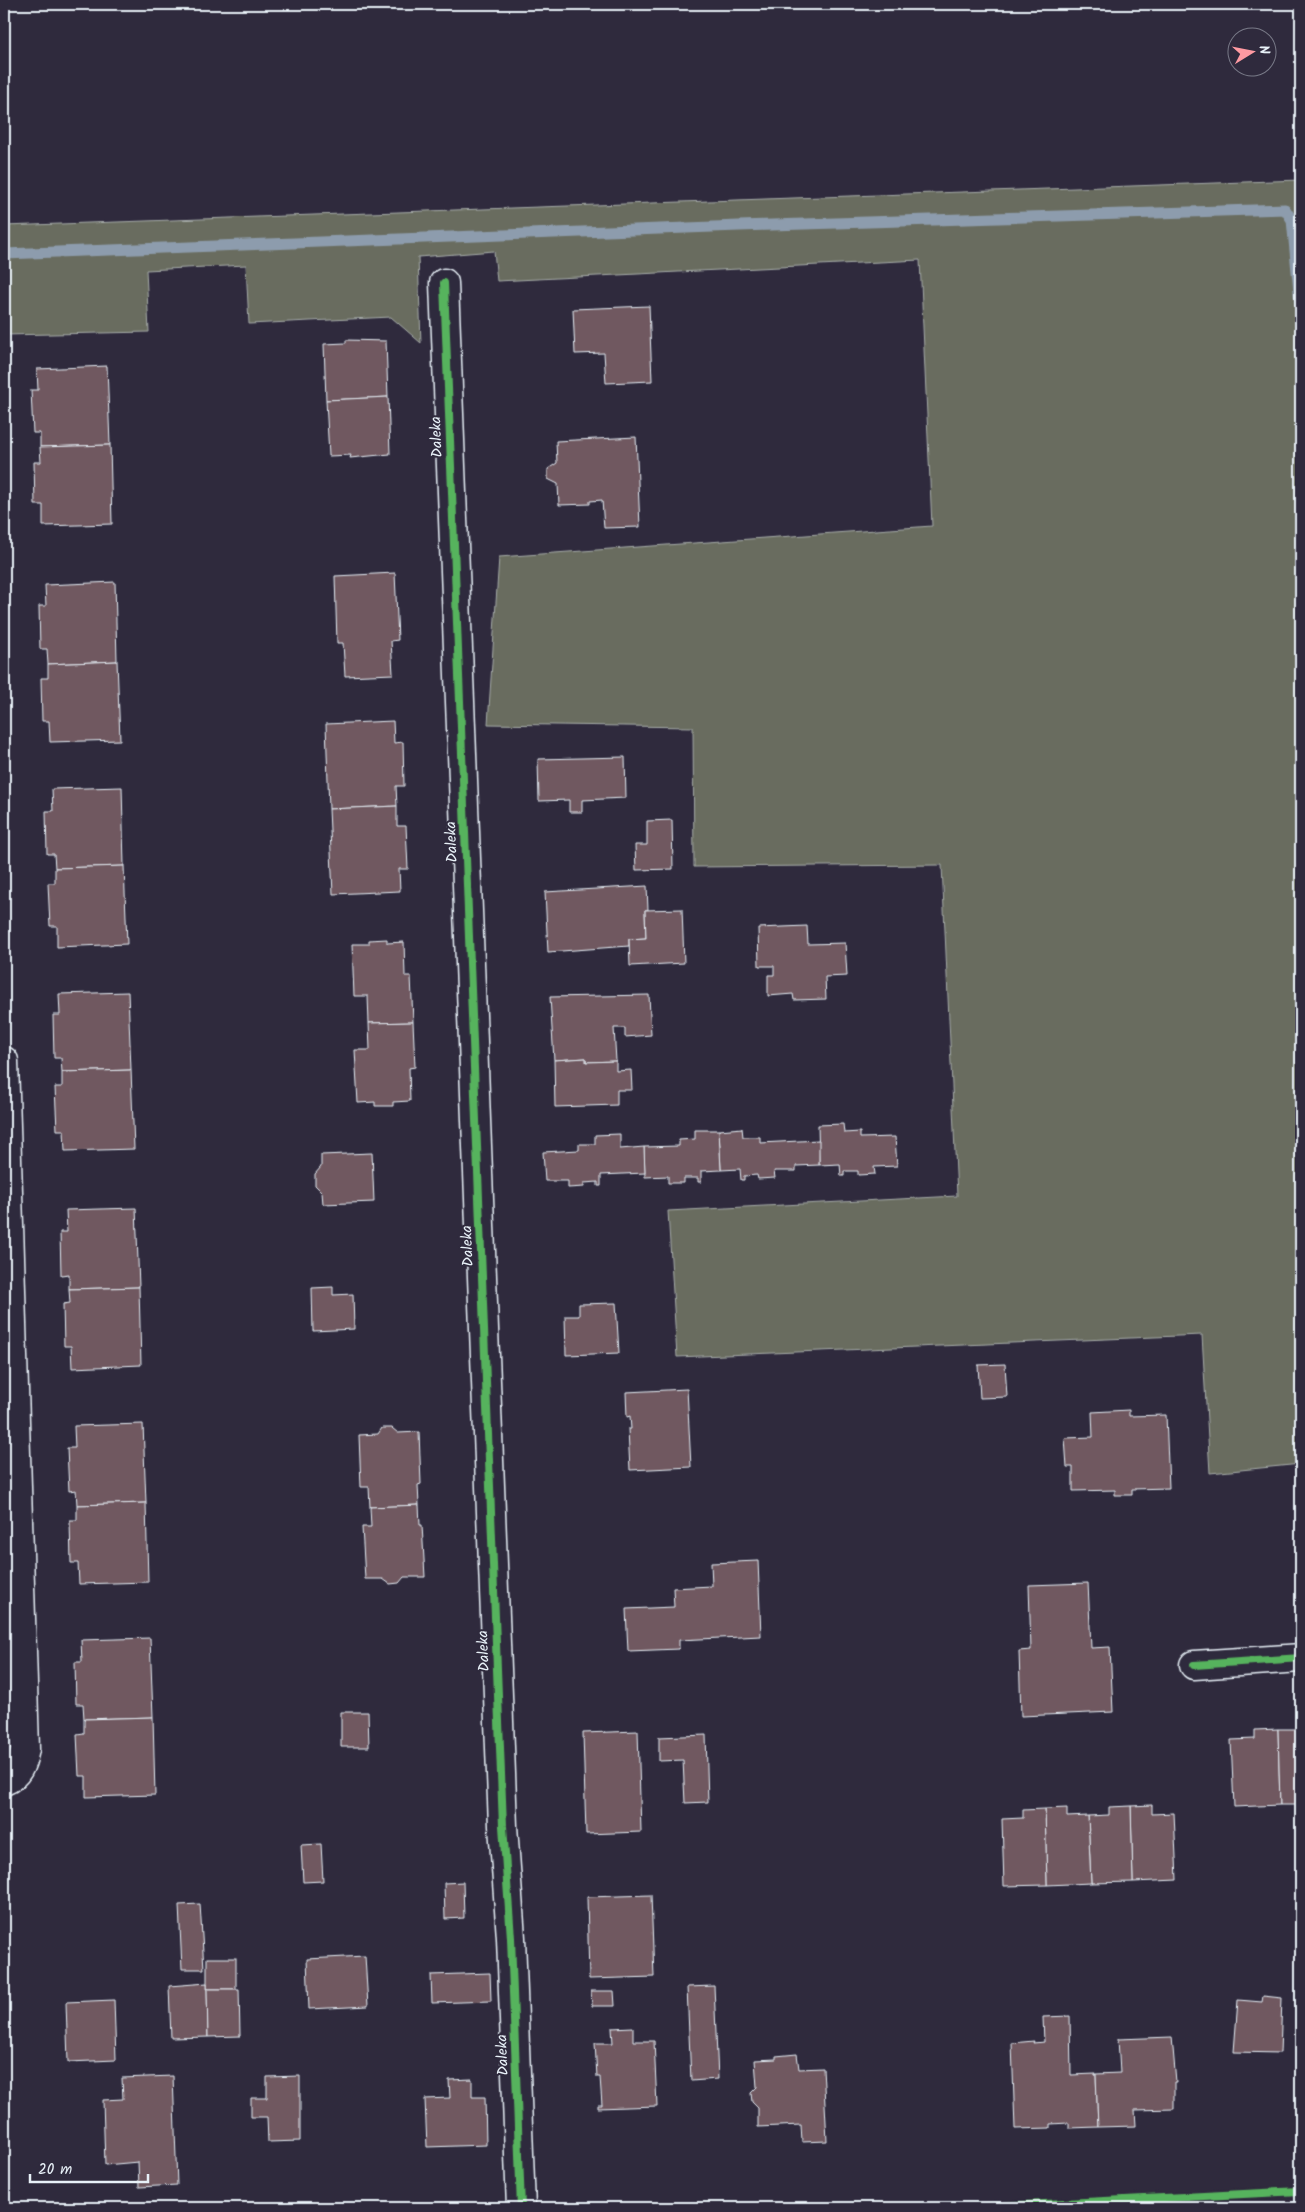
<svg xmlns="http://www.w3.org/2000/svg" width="1305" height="2212" font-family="Kalam,sans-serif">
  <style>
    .green { fill: #696c5e; stroke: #a8aeab }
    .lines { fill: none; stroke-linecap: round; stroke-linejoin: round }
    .stream { stroke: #8d9cad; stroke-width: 11 }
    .building { fill: #705960; stroke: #e8f1f8 }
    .minor-casing { stroke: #e8f1f8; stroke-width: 31 }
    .minor { stroke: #2f2a3d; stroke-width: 28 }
    .cycleway-casing { stroke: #2f2a3d; stroke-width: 11 }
    .cycleway { stroke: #56b35d; stroke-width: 8 }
    .labels { text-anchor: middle; stroke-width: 4; stroke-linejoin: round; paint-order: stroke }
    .street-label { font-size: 15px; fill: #e8f1f8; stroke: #2f2a3d }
  </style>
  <rect width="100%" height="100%" fill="#2f2a3d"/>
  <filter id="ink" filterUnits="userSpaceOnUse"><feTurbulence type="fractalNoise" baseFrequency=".02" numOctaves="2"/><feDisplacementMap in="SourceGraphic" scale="10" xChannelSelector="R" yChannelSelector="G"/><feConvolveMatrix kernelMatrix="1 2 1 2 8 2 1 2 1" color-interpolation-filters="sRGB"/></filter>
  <g filter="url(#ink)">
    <polygon class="green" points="1301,180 1301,1464 1210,1473 1202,1335 677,1357 668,1211 957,1196 942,865 694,867 693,727 488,724 499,557 932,526 920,260 497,281 494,251 418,257 421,343 391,317 249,324 246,265 146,270 149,332 4,335 4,226"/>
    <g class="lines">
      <polyline class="stream" points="4,254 739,226 1285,209 1292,220 1301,313"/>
    </g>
    <g class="building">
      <polygon points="649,306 652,381 606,383 604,353 575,354 573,309"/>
      <polygon points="346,340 386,341 388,397 326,400 324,344 346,343"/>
      <polygon points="107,366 110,445 40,447 40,433 33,433 31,390 38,390 37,369"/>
      <polygon points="388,397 390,454 350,458 351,455 329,456 326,400"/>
      <polygon points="636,437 640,527 604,528 602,500 590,501 590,504 559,505 558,484 548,479 548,469 557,463 556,441"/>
      <polygon points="110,445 112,524 43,526 43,505 35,505 34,462 41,462 40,447"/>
      <polygon points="395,573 398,640 391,641 393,674 345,676 343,643 337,643 335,576"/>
      <polygon points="115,582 117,661 48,664 47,649 40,649 39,606 46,606 45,585"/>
      <polygon points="117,661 120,740 50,742 49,721 42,721 41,678 48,678 48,664"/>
      <polygon points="393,721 394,743 403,742 404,786 396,786 397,806 329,809 326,724"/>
      <polygon points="625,757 626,798 582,800 582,812 569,812 569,800 539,801 538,759"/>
      <polygon points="122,787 124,866 55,868 54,854 47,854 46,811 53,811 52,789"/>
      <polygon points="397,806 397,826 406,826 408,869 399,869 400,891 333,894 329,809"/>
      <polygon points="672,820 673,869 636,870 635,845 647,845 647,821"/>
      <polygon points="124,866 127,944 57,947 57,926 50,926 48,883 55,883 55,868"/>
      <polygon points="647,886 648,910 645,910 646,938 629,939 629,946 548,952 545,892"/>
      <polygon points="682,909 684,963 630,966 629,939 646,938 645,910"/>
      <polygon points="807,926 808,944 845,943 847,976 825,977 826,999 794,1000 793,994 768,996 768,975 774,975 774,966 759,966 758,928"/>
      <polygon points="387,939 387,943 404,942 405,976 411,976 413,1022 369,1023 368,996 354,996 352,944 369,944 369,940"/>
      <polygon points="128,992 131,1070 62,1072 61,1058 54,1058 53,1015 60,1015 59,994"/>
      <polygon points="649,995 651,1035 625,1037 625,1028 614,1028 616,1061 586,1062 586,1058 554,1060 550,997"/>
      <polygon points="413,1022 415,1067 409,1068 410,1101 393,1102 393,1106 375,1106 375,1102 358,1103 355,1050 370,1050 369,1023"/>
      <polygon points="586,1058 586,1062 616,1061 616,1071 631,1070 632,1090 617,1090 617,1105 555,1107 554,1060"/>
      <polygon points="131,1070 134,1149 65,1151 64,1130 57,1130 55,1087 62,1087 62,1072"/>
      <polygon points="843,1124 844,1133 860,1132 860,1138 895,1137 897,1166 874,1167 875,1174 858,1175 858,1171 844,1171 844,1176 841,1176 840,1164 819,1165 818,1125"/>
      <polygon points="742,1128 743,1137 760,1137 760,1143 819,1140 819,1165 796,1166 796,1171 774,1171 775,1178 758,1179 757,1175 744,1176 744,1180 741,1180 740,1169 721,1170 719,1130"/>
      <polygon points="695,1130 719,1130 721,1170 701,1171 701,1182 698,1182 698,1178 684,1178 684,1183 668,1183 668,1176 645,1177 644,1147 679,1146 679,1140 695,1139"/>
      <polygon points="620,1134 620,1149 644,1147 645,1173 601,1175 601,1186 598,1186 598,1182 584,1183 584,1187 568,1188 568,1181 545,1181 543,1152 579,1150 579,1144 595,1144 595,1135"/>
      <polygon points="372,1153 374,1202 323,1204 322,1192 315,1185 315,1174 321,1167 321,1155"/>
      <polygon points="136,1208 139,1287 69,1289 69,1274 61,1275 60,1232 67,1232 66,1210"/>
      <polygon points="139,1287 141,1365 72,1368 71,1346 64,1346 63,1304 70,1303 69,1289"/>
      <polygon points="333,1287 333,1295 353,1294 354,1329 313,1331 312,1288"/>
      <polygon points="616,1303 619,1353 566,1355 565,1316 579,1316 579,1304"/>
      <polygon points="1005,1364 1007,1397 980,1398 978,1365"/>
      <polygon points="687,1389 691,1467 630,1470 628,1429 631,1429 630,1416 627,1417 626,1392"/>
      <polygon points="1129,1410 1129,1416 1166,1415 1169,1488 1132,1489 1132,1495 1115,1495 1115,1490 1073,1491 1073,1467 1067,1467 1065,1438 1093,1437 1092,1412"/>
      <polygon points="143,1424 146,1503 77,1505 76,1490 69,1491 67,1448 75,1448 74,1426"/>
      <polygon points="382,1428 392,1428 398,1433 419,1432 421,1484 418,1485 419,1505 370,1507 369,1487 361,1487 359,1435 378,1434"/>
      <polygon points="146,1503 148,1582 79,1584 78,1563 71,1563 70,1520 77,1520 77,1505"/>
      <polygon points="419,1505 420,1525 422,1525 425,1577 404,1577 399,1583 390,1584 383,1579 365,1579 362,1527 371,1527 370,1507"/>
      <polygon points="758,1561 761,1636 679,1640 679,1649 628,1651 626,1609 674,1607 673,1588 712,1586 711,1563"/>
      <polygon points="1088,1583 1091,1648 1110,1647 1113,1712 1021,1716 1019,1651 1031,1650 1029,1585"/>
      <polygon points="150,1638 153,1717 84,1719 83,1704 76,1704 75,1662 82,1662 81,1640"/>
      <polygon points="341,1712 368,1712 369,1747 341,1747"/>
      <polygon points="153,1717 155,1795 86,1797 86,1776 79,1776 77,1734 84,1733 84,1719"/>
      <polygon points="1278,1729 1280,1805 1234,1807 1231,1740 1255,1739 1255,1730"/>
      <polygon points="1278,1729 1300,1729 1301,1805 1280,1805"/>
      <polygon points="638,1731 641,1832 586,1834 583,1733"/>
      <polygon points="706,1735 708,1802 685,1803 683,1760 659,1761 659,1737"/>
      <polygon points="1152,1805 1152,1814 1174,1813 1177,1880 1133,1882 1131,1806"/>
      <polygon points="1131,1806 1133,1882 1091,1883 1088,1816 1109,1815 1109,1807"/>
      <polygon points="1067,1808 1067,1817 1088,1816 1091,1883 1047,1885 1045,1809"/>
      <polygon points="1045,1809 1047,1885 1004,1886 1002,1819 1023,1818 1023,1810"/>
      <polygon points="321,1844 323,1881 303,1882 301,1845"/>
      <polygon points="463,1882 464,1918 445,1919 444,1883"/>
      <polygon points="651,1895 654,1977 589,1979 587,1897"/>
      <polygon points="200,1904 204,1969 182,1969 179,1905"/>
      <polygon points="365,1956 368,2006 309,2009 307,1959"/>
      <rect x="207" y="1958" width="29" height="31"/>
      <polygon points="490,1973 491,2001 432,2003 431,1975"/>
      <polygon points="207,1983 208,2037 171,2038 169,1986"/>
      <polygon points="714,1986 718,2079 691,2081 687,1987"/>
      <polygon points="207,1989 239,1989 240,2036 208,2037"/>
      <polygon points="591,1991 614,1991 615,2006 592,2006"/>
      <polygon points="1263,1996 1282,1998 1280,2053 1234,2052 1238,2000 1262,2002"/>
      <polygon points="114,2000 116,2060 68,2062 66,2002"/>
      <polygon points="1070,2016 1071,2075 1096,2074 1098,2127 1069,2128 1069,2123 1050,2124 1050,2128 1015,2129 1012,2043 1034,2041 1033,2043 1044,2042 1043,2017"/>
      <polygon points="633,2027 633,2041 654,2041 657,2106 598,2108 598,2105 602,2105 600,2077 597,2077 595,2043 613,2043 612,2028"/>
      <polygon points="1172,2037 1176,2083 1174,2083 1174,2109 1135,2110 1136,2126 1098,2127 1096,2074 1120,2073 1118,2039"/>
      <polygon points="797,2054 799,2069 823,2068 827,2141 802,2142 801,2125 758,2127 758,2108 752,2102 751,2093 757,2087 755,2060 776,2059 776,2056"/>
      <polygon points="173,2076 177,2185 139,2187 138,2162 105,2165 103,2100 123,2099 122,2078"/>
      <polygon points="300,2076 300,2141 268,2142 267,2117 251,2117 251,2098 267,2098 267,2077"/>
      <polygon points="472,2079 472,2097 485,2097 486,2145 427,2147 425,2099 450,2098 449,2080"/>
    </g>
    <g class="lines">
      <defs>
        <g id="minor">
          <polyline points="444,283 503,1826 511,1938 521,2208"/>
          <path d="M4 1061 25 1749C22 1764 18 1775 4 1781"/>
          <polyline points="1194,1665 1301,1658"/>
        </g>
      </defs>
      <use href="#minor" class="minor-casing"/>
      <use href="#minor" class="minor"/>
      <defs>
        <g id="cycleway">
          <polyline points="444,283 503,1826 511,1938 521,2208"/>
          <polyline points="1194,1665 1301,1658"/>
          <polyline points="963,2208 1301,2191"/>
        </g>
      </defs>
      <use href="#cycleway" class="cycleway-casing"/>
      <use href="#cycleway" class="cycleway"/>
    </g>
  </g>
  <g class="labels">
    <g class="street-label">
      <text transform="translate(436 437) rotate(-92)" y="5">Daleka</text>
      <text transform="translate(451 842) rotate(-92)" y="5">Daleka</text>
      <text transform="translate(467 1246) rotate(-92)" y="5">Daleka</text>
      <text transform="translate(483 1651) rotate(-92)" y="5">Daleka</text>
      <text transform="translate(502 2055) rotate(-92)" y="5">Daleka</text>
    </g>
  </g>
  <rect width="1305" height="2212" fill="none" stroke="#2f2a3d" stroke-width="20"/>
  <rect x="10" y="10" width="1285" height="2192" fill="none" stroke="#e8f1f8" stroke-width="2" filter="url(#ink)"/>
  <g transform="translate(1252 52) rotate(80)"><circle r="24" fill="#2f2a3d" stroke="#797a88"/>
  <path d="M0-4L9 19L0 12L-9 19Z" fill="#ff9aa2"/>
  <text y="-8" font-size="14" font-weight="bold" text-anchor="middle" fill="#e8f1f8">N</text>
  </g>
  <path d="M30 2174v8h118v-8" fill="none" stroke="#e8f1f8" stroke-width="2.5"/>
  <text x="38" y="2174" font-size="15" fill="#e8f1f8" stroke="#2f2a3d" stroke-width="4" paint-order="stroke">20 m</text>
</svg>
